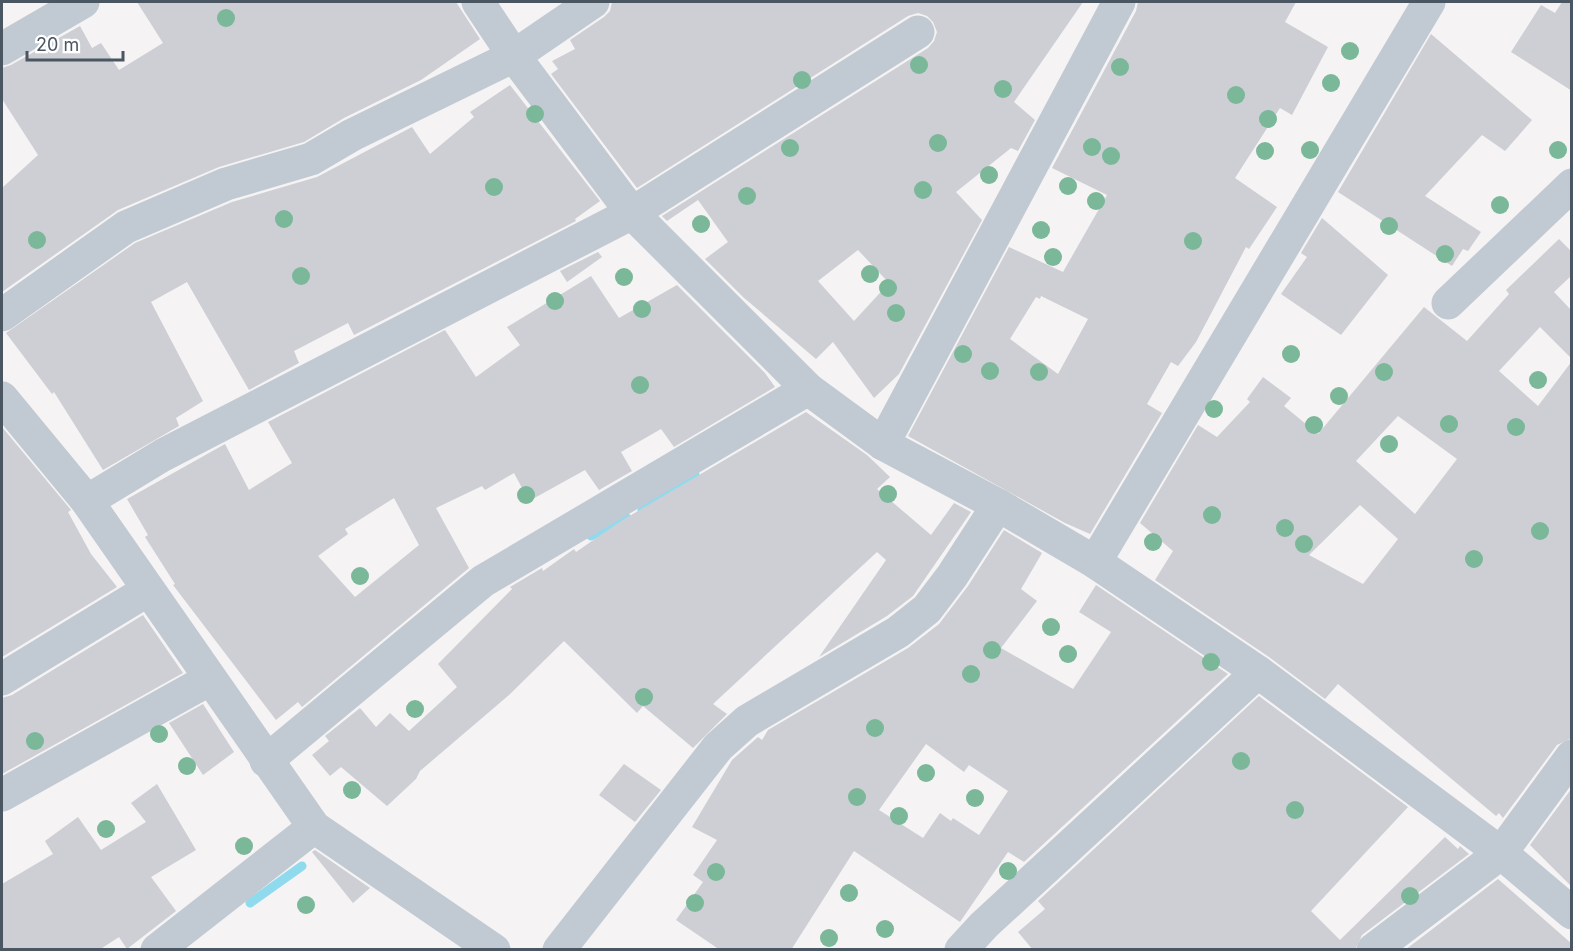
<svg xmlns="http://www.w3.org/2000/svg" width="1573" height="951" font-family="Inter,sans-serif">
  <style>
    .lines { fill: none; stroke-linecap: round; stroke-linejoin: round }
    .stream { stroke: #90daee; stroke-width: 9 }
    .building { fill: #cdcfd5; fill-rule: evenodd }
    .minor { stroke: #c1cad2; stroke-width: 33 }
    .tree { fill: #7bb799 }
  </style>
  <rect width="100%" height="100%" fill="#f5f3f3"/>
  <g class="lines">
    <g class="stream">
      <polyline points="642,510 695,474"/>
      <polyline points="591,536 627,518"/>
      <polyline points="250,903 302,866"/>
    </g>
  </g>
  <g class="building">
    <polygon points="137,2 456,2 480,39 421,80 344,118 304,142 219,167 118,210 2,292 2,188 38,155 2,99 2,68 11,65 80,26 92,48 101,43 119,70 163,43"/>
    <path d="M612 2H1083L1014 102 1035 120 1018 151 1011 148 956 192 982 220 899 374 874 398 833 342 816 359 743 297 705 259 728 242 698 200 667 221 662 216 928 48 934 41 937 32 933 22 927 16 918 13 908 16 637 188 551 74 558 69 552 61 575 49 570 40 604 17 610 11ZM858 250 889 283 854 321 818 281Z"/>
    <path d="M1138 2H1296L1285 22 1328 47 1292 115 1280 108 1235 178 1277 207 1249 249 1246 247 1196 342 1178 366 1171 362 1147 404 1162 413 1090 534 1065 523 908 436 1009 247 1063 272 1107 195 1052 168 1136 11ZM1041 296 1088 319 1058 374 1010 339 1036 297 1040 299Z"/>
    <polygon points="1562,2 1572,2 1572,91 1511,52 1541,5 1555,13"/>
    <polygon points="1431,34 1532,120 1505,151 1482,135 1425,196 1481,232 1468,251 1463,249 1452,266 1338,192"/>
    <polygon points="510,85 600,201 575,219 576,221 354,335 348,323 294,351 299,363 249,390 187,282 151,302 203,401 176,418 179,426 103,470 54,392 52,394 6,333 135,243 232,202 317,177 412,127 430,154 474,117 470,112"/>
    <polygon points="1322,218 1388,275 1341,335 1281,294 1307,257 1301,253"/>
    <path d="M1559 239 1572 252V275L1554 292 1572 311V359L1540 327 1499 371 1538 406 1572 361V738L1557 745 1503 818 1499 813 1496 816 1338 684 1325 699 1269 657 1155 580 1173 551 1140 523 1198 425 1217 437 1250 402 1247 399 1263 377 1291 398 1284 406 1318 434 1424 307 1467 341 1509 294 1506 290ZM1398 416 1457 459 1415 514 1356 461ZM1360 505 1398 539 1363 584 1309 555Z"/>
    <polygon points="598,252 602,257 567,282 560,271"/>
    <path d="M591 276 619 318 677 285 765 373 775 387 674 447 661 429 621 452 632 471 599 490 585 470 529 501 514 473 485 490 482 486 436 508 469 568 302 707 298 702 276 720 173 585 175 584 145 537 148 535 127 499 225 444 249 490 292 463 268 422 445 330 476 377 520 345 507 327ZM394 498 419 545 355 597 318 556 348 534 345 529Z"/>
    <polygon points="806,412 867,455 890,477 877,489 931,535 954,503 971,512 913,596 887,616 819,657 886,560 877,552 713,704 727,714 693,748 643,706 637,713 564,641 509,695 420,771 416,779 387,806 341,767 330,776 312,755 329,741 325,736 360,708 376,727 390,713 409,731 457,687 438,664 512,589 510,587 542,568 543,571 574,549 576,552 621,521"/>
    <polygon points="2,427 71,510 68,512 91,554 117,587 2,657"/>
    <path d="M1004 530 1042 553 1021 589 1037 601 1001 648 1073 689 1111 632 1079 612 1096 585 1228 674 1024 862 1008 852 960 922 854 851 791 950H720L676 920 703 882 693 875 717 840 692 827 732 760 758 737 762 740 768 730 908 648 939 624 968 586ZM926 744 964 772 969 765 1008 791 979 835 953 818 951 821 940 813 923 838 879 810Z"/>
    <polygon points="143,615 183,673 2,774 2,698 12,695"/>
    <polygon points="1259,696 1408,807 1311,911 1340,940 1445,837 1458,849 1460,846 1469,854 1362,935 1355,950 1033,950 1018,932 1045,909 1038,901"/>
    <polygon points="203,704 234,752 203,775 169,723"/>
    <polygon points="624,764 661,790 635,822 599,795"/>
    <polygon points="157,784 196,850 151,877 176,911 127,949 119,937 99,950 2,950 2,884 53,854 45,841 78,817 101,850 146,822 131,803"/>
    <polygon points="1572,788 1572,887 1530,845"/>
    <polygon points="315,850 370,888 353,903 312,852"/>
    <polygon points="1498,879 1572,944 1572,950 1405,950"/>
  </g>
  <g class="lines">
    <g class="minor">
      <polyline points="478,2 514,56 632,213 808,389 883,444 998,505 1095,562 1258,672 1501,853 1572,913"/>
      <polyline points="2,49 83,2"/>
      <polyline points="1448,303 1572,185"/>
      <polyline points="2,315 126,227 226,184 311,159 352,135 514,56 593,2"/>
      <polyline points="2,398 87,501 314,827 494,950"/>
      <polyline points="883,444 1119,2"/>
      <polyline points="87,501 163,455 632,213 918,32"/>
      <polyline points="1095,562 1429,2"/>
      <polyline points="2,679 148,590"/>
      <polyline points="266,761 483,581 808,389"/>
      <polyline points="2,795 210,679"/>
      <polyline points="157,950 314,827"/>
      <polyline points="559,950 718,747 747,721 898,632 927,609 952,576 998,505"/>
      <polyline points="961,950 984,925 1258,672"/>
      <polyline points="1373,950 1501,853 1572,756"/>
    </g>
  </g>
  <g class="tree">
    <circle cx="226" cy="18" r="9"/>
    <circle cx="1350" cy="51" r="9"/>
    <circle cx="919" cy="65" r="9"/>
    <circle cx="1120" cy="67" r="9"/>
    <circle cx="802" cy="80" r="9"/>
    <circle cx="1331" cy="83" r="9"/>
    <circle cx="1003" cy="89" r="9"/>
    <circle cx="1236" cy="95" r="9"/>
    <circle cx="535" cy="114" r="9"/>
    <circle cx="1268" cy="119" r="9"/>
    <circle cx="938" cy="143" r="9"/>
    <circle cx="1092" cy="147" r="9"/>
    <circle cx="790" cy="148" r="9"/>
    <circle cx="1310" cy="150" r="9"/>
    <circle cx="1558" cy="150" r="9"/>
    <circle cx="1265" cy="151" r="9"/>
    <circle cx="1111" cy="156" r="9"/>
    <circle cx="989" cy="175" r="9"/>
    <circle cx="1068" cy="186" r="9"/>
    <circle cx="494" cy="187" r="9"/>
    <circle cx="923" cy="190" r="9"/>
    <circle cx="747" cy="196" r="9"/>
    <circle cx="1096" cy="201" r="9"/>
    <circle cx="1500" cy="205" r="9"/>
    <circle cx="284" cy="219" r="9"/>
    <circle cx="701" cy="224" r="9"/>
    <circle cx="1389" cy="226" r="9"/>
    <circle cx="1041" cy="230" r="9"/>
    <circle cx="37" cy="240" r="9"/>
    <circle cx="1193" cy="241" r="9"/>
    <circle cx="1445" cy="254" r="9"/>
    <circle cx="1053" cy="257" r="9"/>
    <circle cx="870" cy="274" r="9"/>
    <circle cx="301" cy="276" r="9"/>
    <circle cx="624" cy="277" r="9"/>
    <circle cx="888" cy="288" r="9"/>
    <circle cx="555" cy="301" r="9"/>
    <circle cx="642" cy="309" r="9"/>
    <circle cx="896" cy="313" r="9"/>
    <circle cx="963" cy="354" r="9"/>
    <circle cx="1291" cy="354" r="9"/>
    <circle cx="990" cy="371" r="9"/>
    <circle cx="1039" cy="372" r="9"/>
    <circle cx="1384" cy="372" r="9"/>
    <circle cx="1538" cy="380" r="9"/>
    <circle cx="640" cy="385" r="9"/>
    <circle cx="1339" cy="396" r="9"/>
    <circle cx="1214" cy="409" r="9"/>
    <circle cx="1449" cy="424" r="9"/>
    <circle cx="1314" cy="425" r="9"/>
    <circle cx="1516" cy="427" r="9"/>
    <circle cx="1389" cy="444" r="9"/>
    <circle cx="888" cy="494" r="9"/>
    <circle cx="526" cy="495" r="9"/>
    <circle cx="1212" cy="515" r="9"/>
    <circle cx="1285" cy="528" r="9"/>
    <circle cx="1540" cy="531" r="9"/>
    <circle cx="1153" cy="542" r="9"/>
    <circle cx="1304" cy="544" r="9"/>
    <circle cx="1474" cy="559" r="9"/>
    <circle cx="360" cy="576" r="9"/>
    <circle cx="1051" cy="627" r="9"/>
    <circle cx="992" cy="650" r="9"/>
    <circle cx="1068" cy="654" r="9"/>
    <circle cx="1211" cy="662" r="9"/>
    <circle cx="971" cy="674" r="9"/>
    <circle cx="644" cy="697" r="9"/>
    <circle cx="415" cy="709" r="9"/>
    <circle cx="875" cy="728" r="9"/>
    <circle cx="159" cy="734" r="9"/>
    <circle cx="35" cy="741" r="9"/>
    <circle cx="1241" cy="761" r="9"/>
    <circle cx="187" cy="766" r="9"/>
    <circle cx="926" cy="773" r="9"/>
    <circle cx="352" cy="790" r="9"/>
    <circle cx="857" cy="797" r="9"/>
    <circle cx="975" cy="798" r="9"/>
    <circle cx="1295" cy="810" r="9"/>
    <circle cx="899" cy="816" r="9"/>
    <circle cx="106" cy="829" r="9"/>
    <circle cx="244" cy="846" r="9"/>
    <circle cx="1008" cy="871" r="9"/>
    <circle cx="716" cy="872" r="9"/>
    <circle cx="849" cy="893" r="9"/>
    <circle cx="1410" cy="896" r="9"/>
    <circle cx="695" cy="903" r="9"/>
    <circle cx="306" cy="905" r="9"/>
    <circle cx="885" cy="929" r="9"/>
    <circle cx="829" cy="938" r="9"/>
  </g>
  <rect width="1573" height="951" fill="none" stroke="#4a5661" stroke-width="6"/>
  <path d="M27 51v9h96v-9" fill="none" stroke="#4a5661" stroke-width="3"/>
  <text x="36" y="51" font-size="18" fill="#4a5661" stroke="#ffffff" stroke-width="4.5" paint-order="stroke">20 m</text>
</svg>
